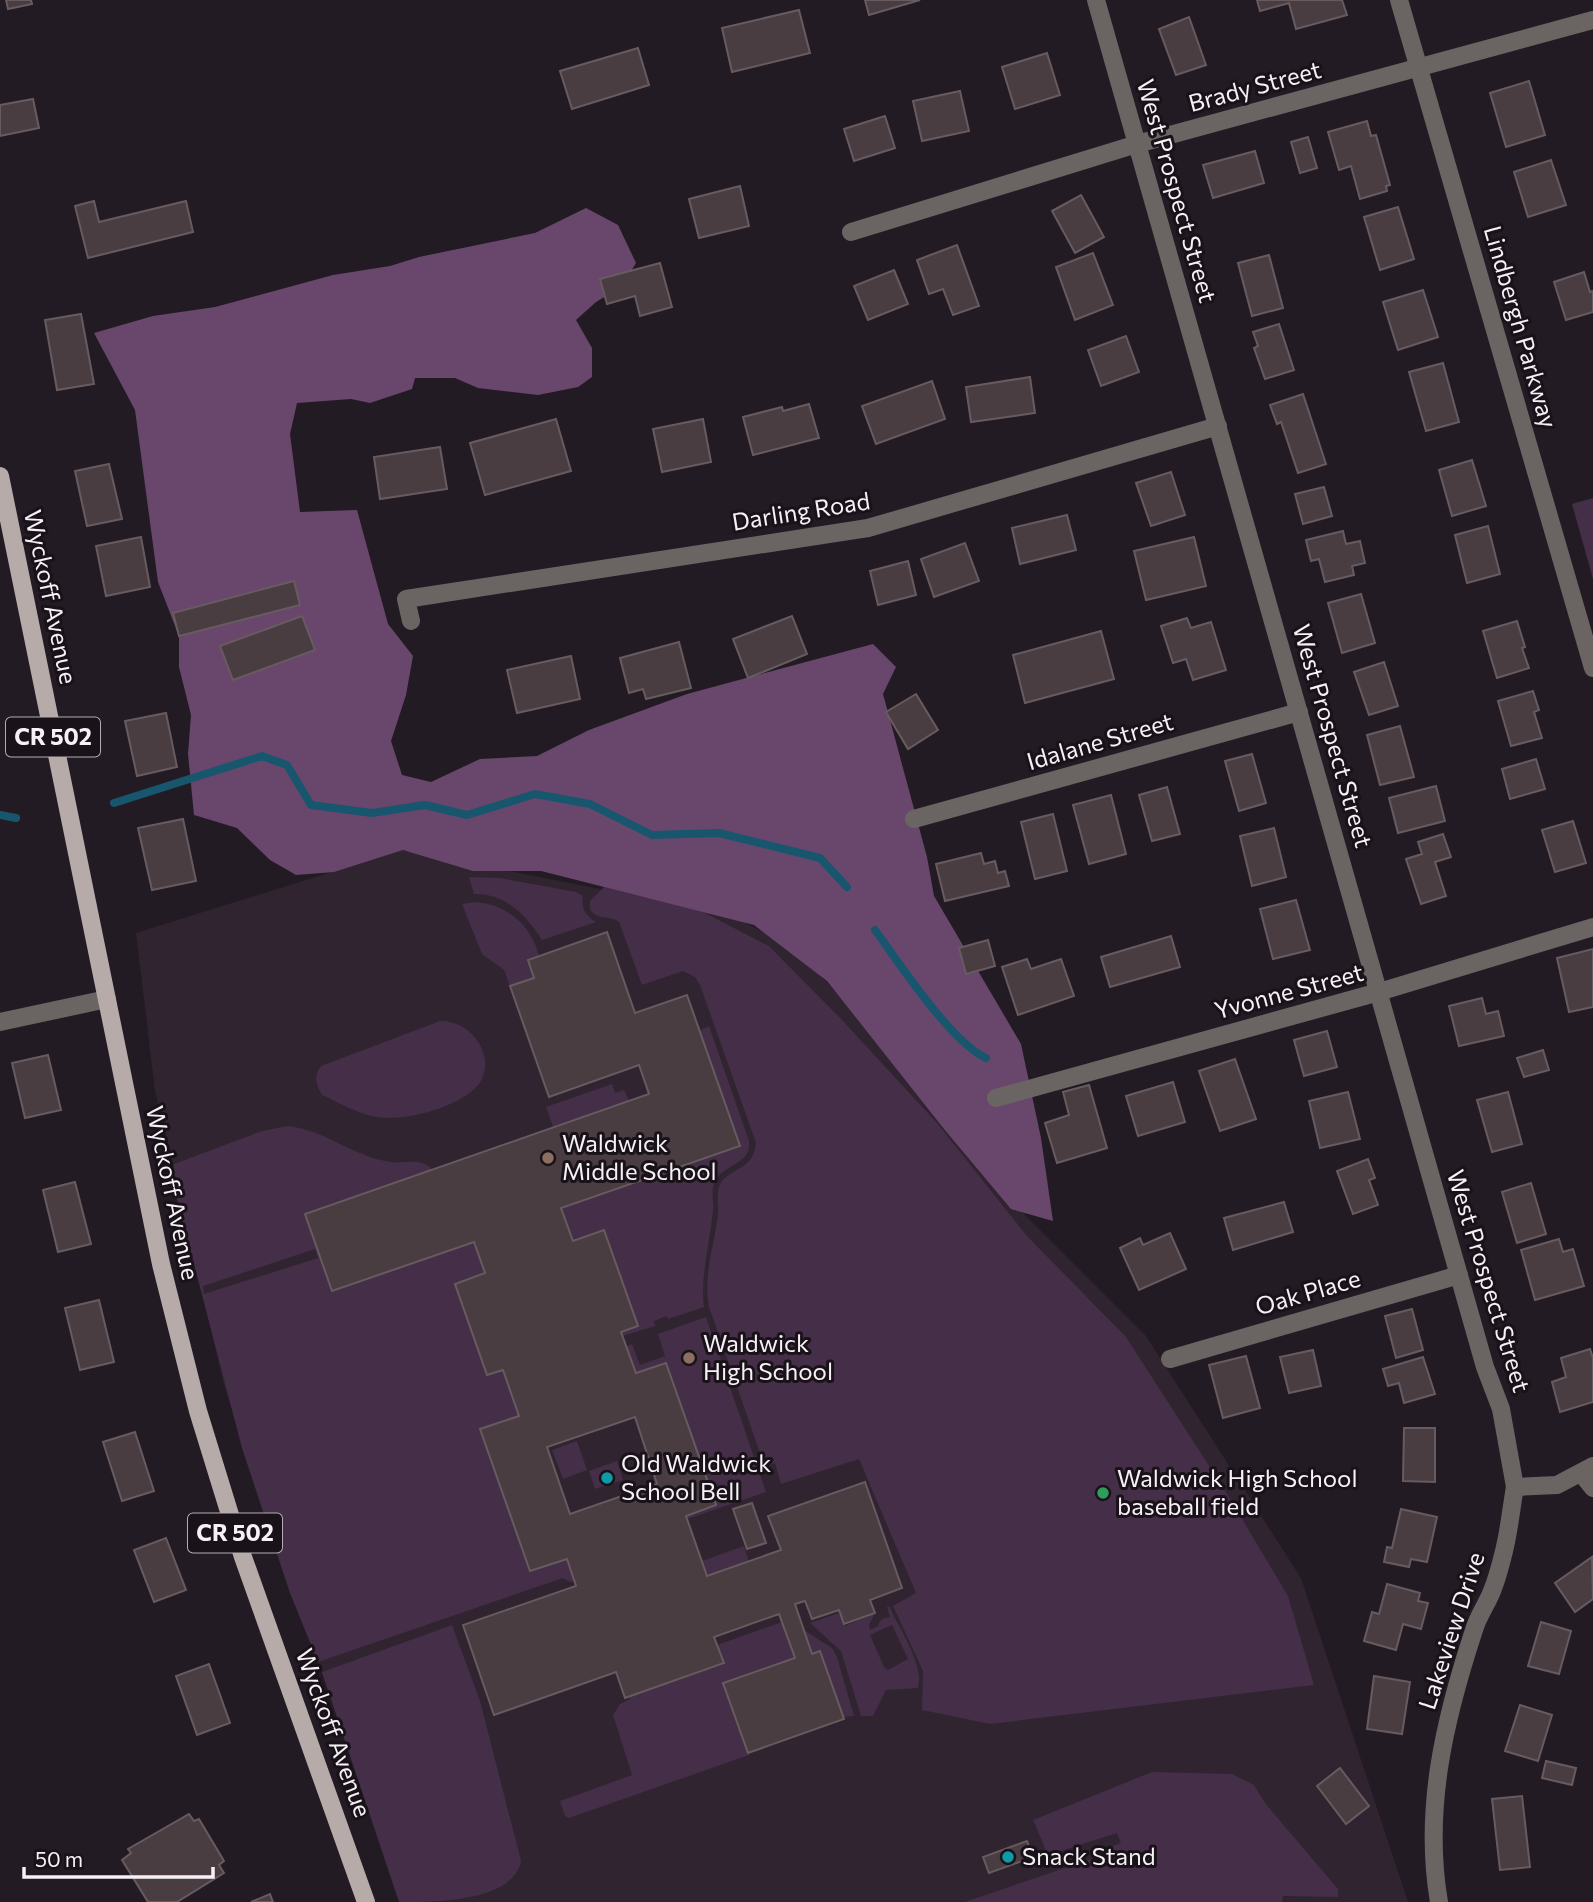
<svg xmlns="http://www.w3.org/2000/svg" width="1593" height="1902" font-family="Commissioner,sans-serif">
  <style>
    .built { fill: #2f2430 }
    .green { fill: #452e47; fill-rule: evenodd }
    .forest { fill: #69476c }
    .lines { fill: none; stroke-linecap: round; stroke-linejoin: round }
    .stream { stroke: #18566e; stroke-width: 8 }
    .building { fill: #493d42; stroke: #675b60; stroke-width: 2; fill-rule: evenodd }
    .minor { stroke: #6a6463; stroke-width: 18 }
    .major { stroke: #b7abaa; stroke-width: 18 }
    .education-dot { fill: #8d6e63; stroke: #191219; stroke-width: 2.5 }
    .culture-dot { fill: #0f9aa8; stroke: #191219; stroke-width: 2.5 }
    .leisure-dot { fill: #2e9e5b; stroke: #191219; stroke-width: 2.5 }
    .labels { text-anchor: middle; stroke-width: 6; stroke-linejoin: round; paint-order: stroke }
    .shield { fill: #191219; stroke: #b4aeb4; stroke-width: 2 }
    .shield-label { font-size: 23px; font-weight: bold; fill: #f6f1f6 }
    .street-label { font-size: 24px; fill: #f6f1f6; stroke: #191219 }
    .poi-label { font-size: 24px; fill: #f6f1f6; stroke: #191219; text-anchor: start }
  </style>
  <rect width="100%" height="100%" fill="#221b23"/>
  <polygon class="built" points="402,850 727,914 782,941 827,982 921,1090 1008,1198 1146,1336 1301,1578 1408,1902 400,1902 318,1662 273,1543 223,1381 155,1091 136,933"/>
  <g class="green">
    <polygon points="1593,498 1593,579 1572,504"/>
    <path d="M469 877 500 878 576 892 583 896C581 908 585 916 596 922L542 940C526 915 505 893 474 894Z"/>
    <path d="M604 887 701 911 769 946 843 1021 937 1123 1027 1236 1126 1337 1226 1492 1288 1596 1314 1685 990 1724 922 1710 923 1671 893 1606 916 1593 859 1459 781 1484 775 1463 765 1467 709 1307C703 1276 714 1245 718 1215 719 1206 716 1195 719 1187 725 1168 754 1172 756 1143L700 985 695 977 683 971 642 985 619 922C608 914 601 922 590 910V901Z"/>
    <path d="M475 902C506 904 532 925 539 956L528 960 534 978 510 986 504 970 482 954 462 904Z"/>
    <path d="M440 1021C469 1020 496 1053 481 1081 466 1106 405 1122 377 1117 358 1114 340 1103 322 1095 316 1085 313 1076 321 1066Z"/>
    <path d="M709 1026 749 1141C752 1166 720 1164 714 1184 711 1192 714 1202 713 1211 710 1243 700 1275 704 1307L668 1319 667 1316 654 1321 655 1326 623 1336 621 1332 638 1325 604 1230 573 1241 561 1208 739 1146 699 1031Z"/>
    <polygon points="612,1084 615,1093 624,1090 629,1101 553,1127 546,1107"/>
    <path d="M288 1126C325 1130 354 1157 391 1162 404 1164 423 1157 432 1170L305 1214 332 1291 474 1242 485 1273 455 1284 487 1375 503 1370 519 1416 480 1430 530 1571 567 1559 574 1581 570 1582 563 1578 318 1662 290 1593 242 1448 172 1180 174 1164 262 1131ZM315 1249 318 1258 204 1294 203 1286Z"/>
    <polygon points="706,1317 766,1492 687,1519 686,1516 716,1505 666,1363 636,1373 627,1346 632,1344 640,1365 665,1356 658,1334"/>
    <polygon points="577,1441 587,1470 563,1479 552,1450"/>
    <polygon points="617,1461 623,1480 595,1489 589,1471"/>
    <polygon points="744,1546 749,1562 707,1576 702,1561"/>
    <path d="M889 1606C899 1628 925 1666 918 1688L886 1690 873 1716H861L841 1651 810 1623 839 1613 845 1626 875 1613 869 1625 870 1630 878 1626C880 1619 883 1618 890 1617L887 1607ZM892 1625 908 1659 888 1670 884 1667 870 1635Z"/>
    <polygon points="782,1622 795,1658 724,1683 749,1755 569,1818 565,1816 560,1801 632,1775 613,1715 620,1704 630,1699 630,1696 723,1664 717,1645"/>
    <path d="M452 1625 480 1701 521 1861C513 1902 436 1902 399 1902L322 1672Z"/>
    <polygon points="804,1630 832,1648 837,1657 854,1716 844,1717 820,1651 812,1654"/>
    <polygon points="1152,1772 1232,1774 1254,1785 1265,1803 1338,1889 1338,1897 1283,1896 1282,1902 965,1902 1100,1856 1099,1851 1121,1843 1117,1833 1048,1855 1033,1820"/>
  </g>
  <polygon class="forest" points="586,208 618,225 636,263 622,286 596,302 576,320 592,348 592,377 578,387 538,395 478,388 455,378 415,378 412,389 370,403 351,399 297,403 290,434 300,512 357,510 388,624 413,656 406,695 391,741 402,775 431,782 480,759 537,756 589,730 687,694 873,644 896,667 883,694 927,857 934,896 1021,1044 1041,1138 1053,1221 1011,1209 944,1129 827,981 754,925 541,871 473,871 403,850 334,872 296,875 270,860 237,828 194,815 188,754 191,715 179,667 179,636 158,582 135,410 94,333 153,316 215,307 333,275 390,266 419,257 535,233"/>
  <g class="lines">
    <g class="stream">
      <polyline points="114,803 262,756 287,765 311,805 372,813 425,805 467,815 535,794 590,804 652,835 719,833 820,858 847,887"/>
      <polyline points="0,815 16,818"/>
      <path d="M875 930C900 964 950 1041 986 1058"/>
    </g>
  </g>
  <g class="building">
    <polygon points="6,0 31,0 32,4 8,9"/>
    <polygon points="865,0 920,0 869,15"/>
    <polygon points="1257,0 1342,0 1347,15 1296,29 1289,3 1260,11"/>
    <polygon points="799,10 810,53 732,72 722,28"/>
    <polygon points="1189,17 1206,65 1176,75 1159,29"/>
    <polygon points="638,48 649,85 572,109 560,71"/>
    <polygon points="1047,53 1060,95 1015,109 1002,67"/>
    <polygon points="1529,81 1545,135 1506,147 1490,93"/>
    <polygon points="960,91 969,131 922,141 913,101"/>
    <polygon points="33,99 39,128 0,136 0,105"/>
    <polygon points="885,116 895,148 854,161 844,129"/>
    <polygon points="1367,121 1371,136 1376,135 1390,185 1386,186 1387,191 1360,199 1351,166 1339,170 1328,132"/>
    <polygon points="1308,137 1317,168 1300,173 1291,142"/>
    <polygon points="1255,151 1264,183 1213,198 1203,165"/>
    <polygon points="1551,160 1566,205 1528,217 1514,172"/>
    <polygon points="740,186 749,226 699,238 689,199"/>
    <polygon points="1081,195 1104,237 1075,253 1052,211"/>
    <polygon points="94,201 99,222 186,201 193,232 88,258 75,206"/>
    <polygon points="1398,207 1414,259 1380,270 1364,217"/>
    <polygon points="957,245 979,306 953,315 943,289 929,294 917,260"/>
    <polygon points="1093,253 1113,305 1075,320 1056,267"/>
    <polygon points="1269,255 1283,308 1252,316 1238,263"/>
    <polygon points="660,263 672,307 640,316 635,296 607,304 600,279"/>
    <polygon points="894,270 908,304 868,320 854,286"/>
    <polygon points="1584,272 1590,292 1593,291 1593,312 1566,320 1554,282"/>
    <polygon points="1423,290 1438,337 1398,350 1383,302"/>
    <polygon points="81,314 94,384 57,390 45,320"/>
    <polygon points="1279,324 1294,370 1265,379 1254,348 1258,346 1253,332"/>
    <polygon points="1126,336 1139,372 1101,386 1088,350"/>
    <polygon points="1443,363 1459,422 1426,431 1409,372"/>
    <polygon points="1030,377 1035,413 971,422 966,387"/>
    <polygon points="932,381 945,419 876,444 862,406"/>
    <polygon points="1303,394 1326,464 1298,473 1281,422 1277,424 1270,405"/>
    <polygon points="809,404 819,438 753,455 743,417 782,407 783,411"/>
    <polygon points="556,419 571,471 485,495 470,443"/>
    <polygon points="703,419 711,462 662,472 653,429"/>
    <polygon points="440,447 447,489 380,499 374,457"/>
    <polygon points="1472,460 1486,506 1452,516 1439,470"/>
    <polygon points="109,464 122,519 87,526 75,471"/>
    <polygon points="1171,472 1185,515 1151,526 1136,483"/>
    <polygon points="1324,487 1332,516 1303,524 1295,494"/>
    <polygon points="1067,515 1076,550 1020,564 1012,528"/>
    <polygon points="1488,526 1500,574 1467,583 1455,535"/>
    <polygon points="1343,531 1346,544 1360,541 1365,563 1352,566 1354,575 1325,582 1319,559 1311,561 1306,540"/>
    <polygon points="141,537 150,587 106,596 96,546"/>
    <polygon points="1194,537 1206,586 1146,600 1134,551"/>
    <polygon points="965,543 979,581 934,597 921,559"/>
    <polygon points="908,561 916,595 878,605 870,571"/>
    <polygon points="294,581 300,605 179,636 173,613"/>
    <polygon points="1361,594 1375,643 1342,653 1328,603"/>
    <polygon points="302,616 315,650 233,680 220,646"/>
    <polygon points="792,616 807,654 748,678 733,639"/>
    <polygon points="1187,618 1191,628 1211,622 1226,670 1193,680 1186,659 1173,663 1161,626"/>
    <polygon points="1517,621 1525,647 1522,648 1529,668 1497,678 1483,631"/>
    <polygon points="1101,631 1114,679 1025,703 1013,655"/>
    <polygon points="679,642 691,688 646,699 643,689 629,693 620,658"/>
    <polygon points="571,656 580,699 517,713 507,670"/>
    <polygon points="1384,662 1398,706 1369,715 1354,672"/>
    <polygon points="1533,691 1539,710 1534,712 1542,738 1511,746 1498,701"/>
    <polygon points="916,694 938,730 908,749 886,712"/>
    <polygon points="166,713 177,767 137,776 125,721"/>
    <polygon points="1400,726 1414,777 1380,785 1367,735"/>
    <polygon points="1252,754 1266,803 1239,811 1225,761"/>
    <polygon points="1536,759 1545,789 1510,799 1502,769"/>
    <polygon points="1436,786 1445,821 1398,833 1389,798"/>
    <polygon points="1167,787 1180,834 1152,841 1139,795"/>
    <polygon points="1111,795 1126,854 1089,864 1073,805"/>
    <polygon points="1053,814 1067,871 1035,879 1021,822"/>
    <polygon points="183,819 196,881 152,890 138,828"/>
    <polygon points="1573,821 1586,863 1555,872 1542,830"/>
    <polygon points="1274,828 1286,877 1252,886 1240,836"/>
    <polygon points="1443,834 1451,857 1435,862 1446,896 1421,904 1406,859 1422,854 1418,842"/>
    <polygon points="981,853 984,864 995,861 998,873 1005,871 1009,886 945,901 936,864"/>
    <polygon points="1296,900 1310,950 1273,959 1260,909"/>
    <path d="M607 932 635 1013 687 995 740 1146 561 1208 573 1241 604 1230 638 1326 621 1332 636 1373 666 1363 716 1505 686 1516 707 1576 781 1550 768 1516 865 1482 902 1588 870 1600 875 1613 844 1624 839 1610 812 1619 805 1601 795 1604 812 1654 820 1651 844 1719 748 1753 723 1683 795 1658 779 1614 714 1637 724 1663 625 1698 616 1672 494 1715 463 1625 576 1586 567 1559 530 1571 480 1429 519 1416 503 1370 487 1375 455 1284 485 1273 474 1242 332 1291 305 1214 649 1094 639 1065 549 1097 510 986 534 978 528 960ZM635 1417 657 1484 570 1514 547 1447Z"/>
    <polygon points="1171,936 1180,967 1110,987 1101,957"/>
    <polygon points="988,940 995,966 966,974 959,948"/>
    <polygon points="1593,949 1593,1007 1569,1012 1557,958"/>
    <polygon points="1027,959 1031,969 1061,959 1074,996 1018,1015 1002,967"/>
    <polygon points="1482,998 1486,1014 1498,1011 1504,1036 1459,1046 1449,1006"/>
    <polygon points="1327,1031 1337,1067 1304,1076 1294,1040"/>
    <polygon points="1543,1050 1549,1070 1524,1077 1517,1058"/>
    <polygon points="48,1055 61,1110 25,1118 12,1063"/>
    <polygon points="1235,1059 1256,1119 1220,1131 1199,1071"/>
    <polygon points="1173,1082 1185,1122 1138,1136 1126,1096"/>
    <polygon points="1089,1085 1107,1148 1057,1163 1045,1123 1069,1115 1063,1092"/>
    <polygon points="1348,1092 1360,1139 1320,1148 1309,1101"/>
    <polygon points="1508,1092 1522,1144 1492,1152 1477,1100"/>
    <polygon points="1368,1159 1375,1178 1369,1180 1378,1205 1353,1214 1337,1171"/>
    <polygon points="75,1182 91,1244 58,1252 43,1190"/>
    <polygon points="1531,1183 1546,1234 1517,1243 1502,1192"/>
    <polygon points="1284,1202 1293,1232 1233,1250 1224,1218"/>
    <polygon points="1170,1233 1186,1269 1139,1290 1120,1248 1140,1238 1143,1245"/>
    <polygon points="1559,1239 1563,1252 1573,1249 1584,1286 1535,1300 1521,1250"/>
    <polygon points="99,1300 114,1362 80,1370 65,1308"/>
    <polygon points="1412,1309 1423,1350 1396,1358 1385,1316"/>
    <polygon points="1590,1349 1593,1358 1593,1402 1560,1412 1552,1382 1566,1377 1561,1358"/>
    <polygon points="1313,1350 1321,1386 1289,1393 1280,1357"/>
    <polygon points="1246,1356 1260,1408 1223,1418 1209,1365"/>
    <polygon points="1423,1357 1435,1394 1404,1403 1399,1383 1388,1386 1383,1369"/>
    <polygon points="1404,1428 1435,1428 1435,1482 1403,1481"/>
    <polygon points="135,1432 154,1491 122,1501 103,1442"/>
    <polygon points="752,1503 766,1543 747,1549 733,1509"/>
    <polygon points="1401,1509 1437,1517 1427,1562 1411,1559 1409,1567 1384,1562 1387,1547 1392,1548"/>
    <polygon points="166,1538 186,1590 154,1602 134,1550"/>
    <polygon points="1592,1557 1593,1599 1575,1612 1555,1583"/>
    <polygon points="1387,1584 1420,1593 1418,1601 1428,1603 1421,1629 1403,1624 1396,1650 1364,1641 1372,1612 1379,1614"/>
    <polygon points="1541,1622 1571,1631 1559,1674 1528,1666"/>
    <polygon points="209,1664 230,1723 197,1735 176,1676"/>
    <polygon points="1374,1676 1410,1682 1402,1734 1367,1729"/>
    <polygon points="1520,1705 1552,1715 1538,1761 1505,1751"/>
    <polygon points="1546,1761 1576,1768 1572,1785 1542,1778"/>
    <polygon points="1340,1768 1369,1806 1346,1824 1317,1786"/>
    <polygon points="1522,1796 1530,1867 1500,1870 1492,1799"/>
    <polygon points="189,1814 194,1821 199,1819 224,1861 219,1865 224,1873 177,1902 148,1902 122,1860 131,1853 128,1849"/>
    <polygon points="1027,1841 1033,1857 989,1873 983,1857"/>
    <polygon points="270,1894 273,1902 251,1902"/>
  </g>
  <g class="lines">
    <g class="minor">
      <polyline points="1096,0 1485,1367 1501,1409 1515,1487"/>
      <polyline points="1399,0 1593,668"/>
      <polyline points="851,232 1137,144 1593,20"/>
      <polyline points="411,621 406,599 868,528 1218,426"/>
      <polyline points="914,819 1299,712"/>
      <polyline points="0,1022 107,999"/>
      <polyline points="996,1098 1379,992 1593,927"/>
      <polyline points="1170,1359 1459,1275"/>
      <polyline points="1581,1473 1593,1488"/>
      <path d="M1439 1902C1423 1809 1445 1718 1474 1630 1478 1616 1487 1604 1492 1591 1497 1579 1500 1567 1503 1555 1509 1533 1511 1509 1515 1487L1557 1485 1593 1466"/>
    </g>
    <polyline class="major" points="0,476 161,1264 198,1411 243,1557 366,1902"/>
  </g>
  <g class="education-dot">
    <circle cx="548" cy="1158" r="7"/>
    <circle cx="689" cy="1358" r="7"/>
  </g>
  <g class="culture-dot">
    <circle cx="607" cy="1478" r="7"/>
    <circle cx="1008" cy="1857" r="7"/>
  </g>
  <circle class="leisure-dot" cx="1103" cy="1493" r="7"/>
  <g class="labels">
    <g class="shield">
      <rect x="6" y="717.5" width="94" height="39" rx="5"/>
      <rect x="188" y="1513.5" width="94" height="39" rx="5"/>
    </g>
    <g class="shield-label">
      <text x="53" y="745">CR 502</text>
      <text x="235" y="1541">CR 502</text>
    </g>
    <g class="street-label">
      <text transform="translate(1255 87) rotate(-15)" y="8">Brady Street</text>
      <text transform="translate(1176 191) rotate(74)" y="8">West Prospect Street</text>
      <text transform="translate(1520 327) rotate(74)" y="8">Lindbergh Parkway</text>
      <text transform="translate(801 512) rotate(-9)" y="8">Darling Road</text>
      <text transform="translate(50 597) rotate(78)" y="8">Wyckoff Avenue</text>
      <text transform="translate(1332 736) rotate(74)" y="8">West Prospect Street</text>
      <text transform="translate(1100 742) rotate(-16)" y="8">Idalane Street</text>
      <text transform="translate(1289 992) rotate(-15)" y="8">Yvonne Street</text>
      <text transform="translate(172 1193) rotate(78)" y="8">Wyckoff Avenue</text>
      <text transform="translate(1488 1281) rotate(73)" y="8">West Prospect Street</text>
      <text transform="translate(1308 1293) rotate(-16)" y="8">Oak Place</text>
      <text transform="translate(1452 1631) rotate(-72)" y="8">Lakeview Drive</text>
      <text transform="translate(333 1733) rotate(70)" y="8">Wyckoff Avenue</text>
    </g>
    <g class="poi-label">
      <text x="562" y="1152">Waldwick<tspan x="562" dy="28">Middle School</tspan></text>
      <text x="703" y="1352">Waldwick<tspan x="703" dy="28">High School</tspan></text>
      <text x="621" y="1472">Old Waldwick<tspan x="621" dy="28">School Bell</tspan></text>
      <text x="1117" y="1487">Waldwick High School<tspan x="1117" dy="28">baseball field</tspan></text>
      <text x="1022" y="1865">Snack Stand</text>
    </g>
  </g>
  <path d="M24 1867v10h189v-10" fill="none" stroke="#f6f1f6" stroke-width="3.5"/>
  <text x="35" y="1867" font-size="21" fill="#f6f1f6" stroke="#191219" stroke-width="5" paint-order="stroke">50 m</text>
</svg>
